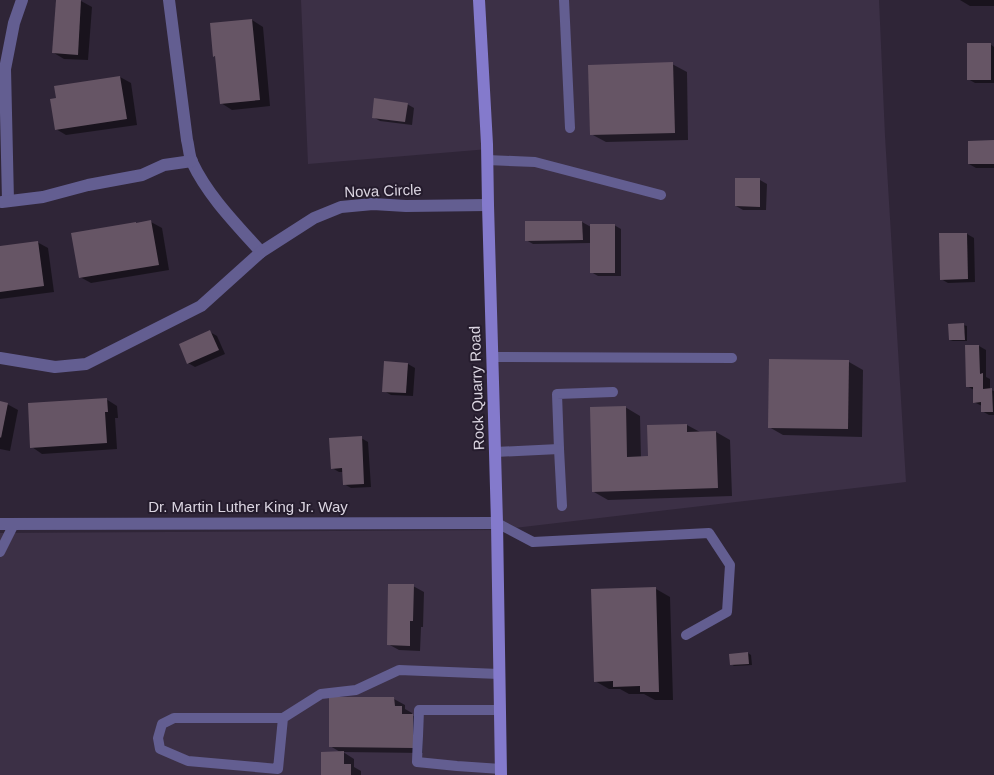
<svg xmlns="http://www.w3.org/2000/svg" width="994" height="775" font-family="Arial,sans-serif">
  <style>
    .built { fill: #3c3046 }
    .shadow { fill: #0007 }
    .building { fill: #665565 }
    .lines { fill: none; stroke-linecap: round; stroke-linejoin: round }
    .lane { stroke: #635e91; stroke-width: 10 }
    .street { stroke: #635e91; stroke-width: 12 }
    .secondary { stroke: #847acc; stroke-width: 12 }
    .labels { text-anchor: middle; stroke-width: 4; stroke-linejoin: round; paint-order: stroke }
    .street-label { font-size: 15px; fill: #dbd5e1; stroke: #251c2d }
  </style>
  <rect width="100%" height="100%" fill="#2f2537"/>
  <polygon class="built" points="301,0 879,0 885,136 906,482 497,530 503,775 0,775 0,533 497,530 489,149 308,164"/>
  <g class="shadow">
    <polygon points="57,0 81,1 92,7 88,60 64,59 54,53"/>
    <polygon points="960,0 994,0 994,6 970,6"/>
    <polygon points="252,20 263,27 270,106 232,110 221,103 216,57 214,56"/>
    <polygon points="990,44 994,47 994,83 975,83 968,79"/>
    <polygon points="672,64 687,72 688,140 606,142 591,134"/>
    <polygon points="120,77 131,83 137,125 66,135 56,129"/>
    <polygon points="407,104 414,108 412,125 380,121 373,117"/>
    <polygon points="994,142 994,168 976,168 969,164"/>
    <polygon points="760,180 767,184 766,210 743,210 736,206"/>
    <polygon points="151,222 162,228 169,270 91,283 80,277"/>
    <polygon points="582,222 591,227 614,225 621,229 621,276 598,276 591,272 591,243 533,244 526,240"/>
    <polygon points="967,234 974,238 975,282 948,283 941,279"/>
    <polygon points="37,242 48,248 54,292 0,299 0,247"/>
    <polygon points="963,325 967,326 967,341 953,341 950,340"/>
    <polygon points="210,332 217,336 225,354 195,367 188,363"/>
    <polygon points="967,346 979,346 986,350 986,377 990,379 990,390 994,391 994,415 989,415 982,411 982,406 974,402 974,390 967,386"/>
    <polygon points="849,362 863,370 862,437 783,435 769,427"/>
    <polygon points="408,364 415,368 413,396 391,395 384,391"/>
    <polygon points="106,399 117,406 118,418 115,418 117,449 42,454 32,447"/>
    <polygon points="0,403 7,404 18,410 10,451 0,449"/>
    <polygon points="625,407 640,416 641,458 649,458 687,425 700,432 716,432 730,440 732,496 608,500 594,492"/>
    <polygon points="361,438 368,442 371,487 351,488 344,484 343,472 339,472 332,468"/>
    <polygon points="413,586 424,592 423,627 421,627 420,651 399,650 388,644"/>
    <polygon points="656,589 670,597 673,700 655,700 644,694 629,694 620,689 609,689 595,681"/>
    <polygon points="748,653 751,655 752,665 734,666 731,664"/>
    <polygon points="394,699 405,705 405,709 412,713 412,715 423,722 423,753 343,752 354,759 354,767 361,771 361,775 322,775 342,753 330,746"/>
  </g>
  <g class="building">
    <polygon points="56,0 81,0 78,55 52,53"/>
    <polygon points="252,19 260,100 220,104 215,56 213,57 210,23"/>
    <rect x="967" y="43" width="24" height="37"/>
    <polygon points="673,62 675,133 590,135 588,65"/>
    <polygon points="120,76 127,119 55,130 50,99 56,98 54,86"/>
    <polygon points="374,98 408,103 405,122 372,118"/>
    <polygon points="994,140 994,164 968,164 968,141"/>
    <polygon points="735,178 760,178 760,207 735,206"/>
    <polygon points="151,220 159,265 79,278 71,233 136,222 136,223"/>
    <polygon points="525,221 582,221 583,240 525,241"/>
    <rect x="590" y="224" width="25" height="49"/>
    <polygon points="939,233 967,233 968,279 940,280"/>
    <polygon points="38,241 44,286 0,292 0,246"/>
    <polygon points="964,323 965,340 949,340 948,324"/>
    <polygon points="210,330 219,350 187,364 179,344"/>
    <polygon points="965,345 979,345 980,374 983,373 983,389 992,388 993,412 981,412 981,402 973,403 973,387 966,387"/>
    <polygon points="769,359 849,360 848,429 768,428"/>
    <polygon points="384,361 408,363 406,393 382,392"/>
    <polygon points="107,398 108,412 105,412 107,443 30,448 28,403"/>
    <polygon points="0,401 8,403 1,438 0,437"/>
    <polygon points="626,406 627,457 648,456 647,425 687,424 687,432 716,431 718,488 592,492 590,407"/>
    <polygon points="362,436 364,484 343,485 342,468 331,469 329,438"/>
    <polygon points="388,584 414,584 413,621 410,621 410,646 387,645"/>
    <polygon points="656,587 659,692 640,692 640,686 613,687 613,681 594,682 591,589"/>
    <polygon points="748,652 749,664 730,665 729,654"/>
    <polygon points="329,697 394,697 395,706 402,706 402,714 413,714 413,748 329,747"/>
    <polygon points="344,751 344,764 351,764 351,775 321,775 321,752"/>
  </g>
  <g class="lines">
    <g class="lane">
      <polyline points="564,0 570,128"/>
      <polyline points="487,160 535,162 661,195"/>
      <polyline points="492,357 732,358"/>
      <polyline points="559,449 557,394 613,392"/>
      <polyline points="495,452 559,449 562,506"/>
      <polyline points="497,523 533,542 709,533 730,565 727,612 686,635"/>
      <polyline points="0,552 14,524"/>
      <polyline points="500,710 419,710 417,762 457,766 501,769"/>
      <polyline points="283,718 278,769 188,761 160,749 158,738 162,724 174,718 283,718 321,694 356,690 399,670 499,674"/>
    </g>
    <g class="street">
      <path d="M169 0 187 140C189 147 189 156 192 162 208 196 236 224 261 252"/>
      <polyline points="8,201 5,69 14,23 22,0"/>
      <polyline points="2,202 43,197 88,185 142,175 164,165 192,161"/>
      <polyline points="0,358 55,367 86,364 201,306 261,252 314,218 341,207 373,204 406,206 488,205"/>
      <polyline points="0,524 497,523"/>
    </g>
    <polyline class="secondary" points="479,0 487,144 488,205 497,523 501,775"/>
  </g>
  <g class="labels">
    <g class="street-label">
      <text transform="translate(383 191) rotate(-2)" y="5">Nova Circle</text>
      <text transform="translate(477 388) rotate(-92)" y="5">Rock Quarry Road</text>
      <text x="248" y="512">Dr. Martin Luther King Jr. Way</text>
    </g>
  </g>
</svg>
